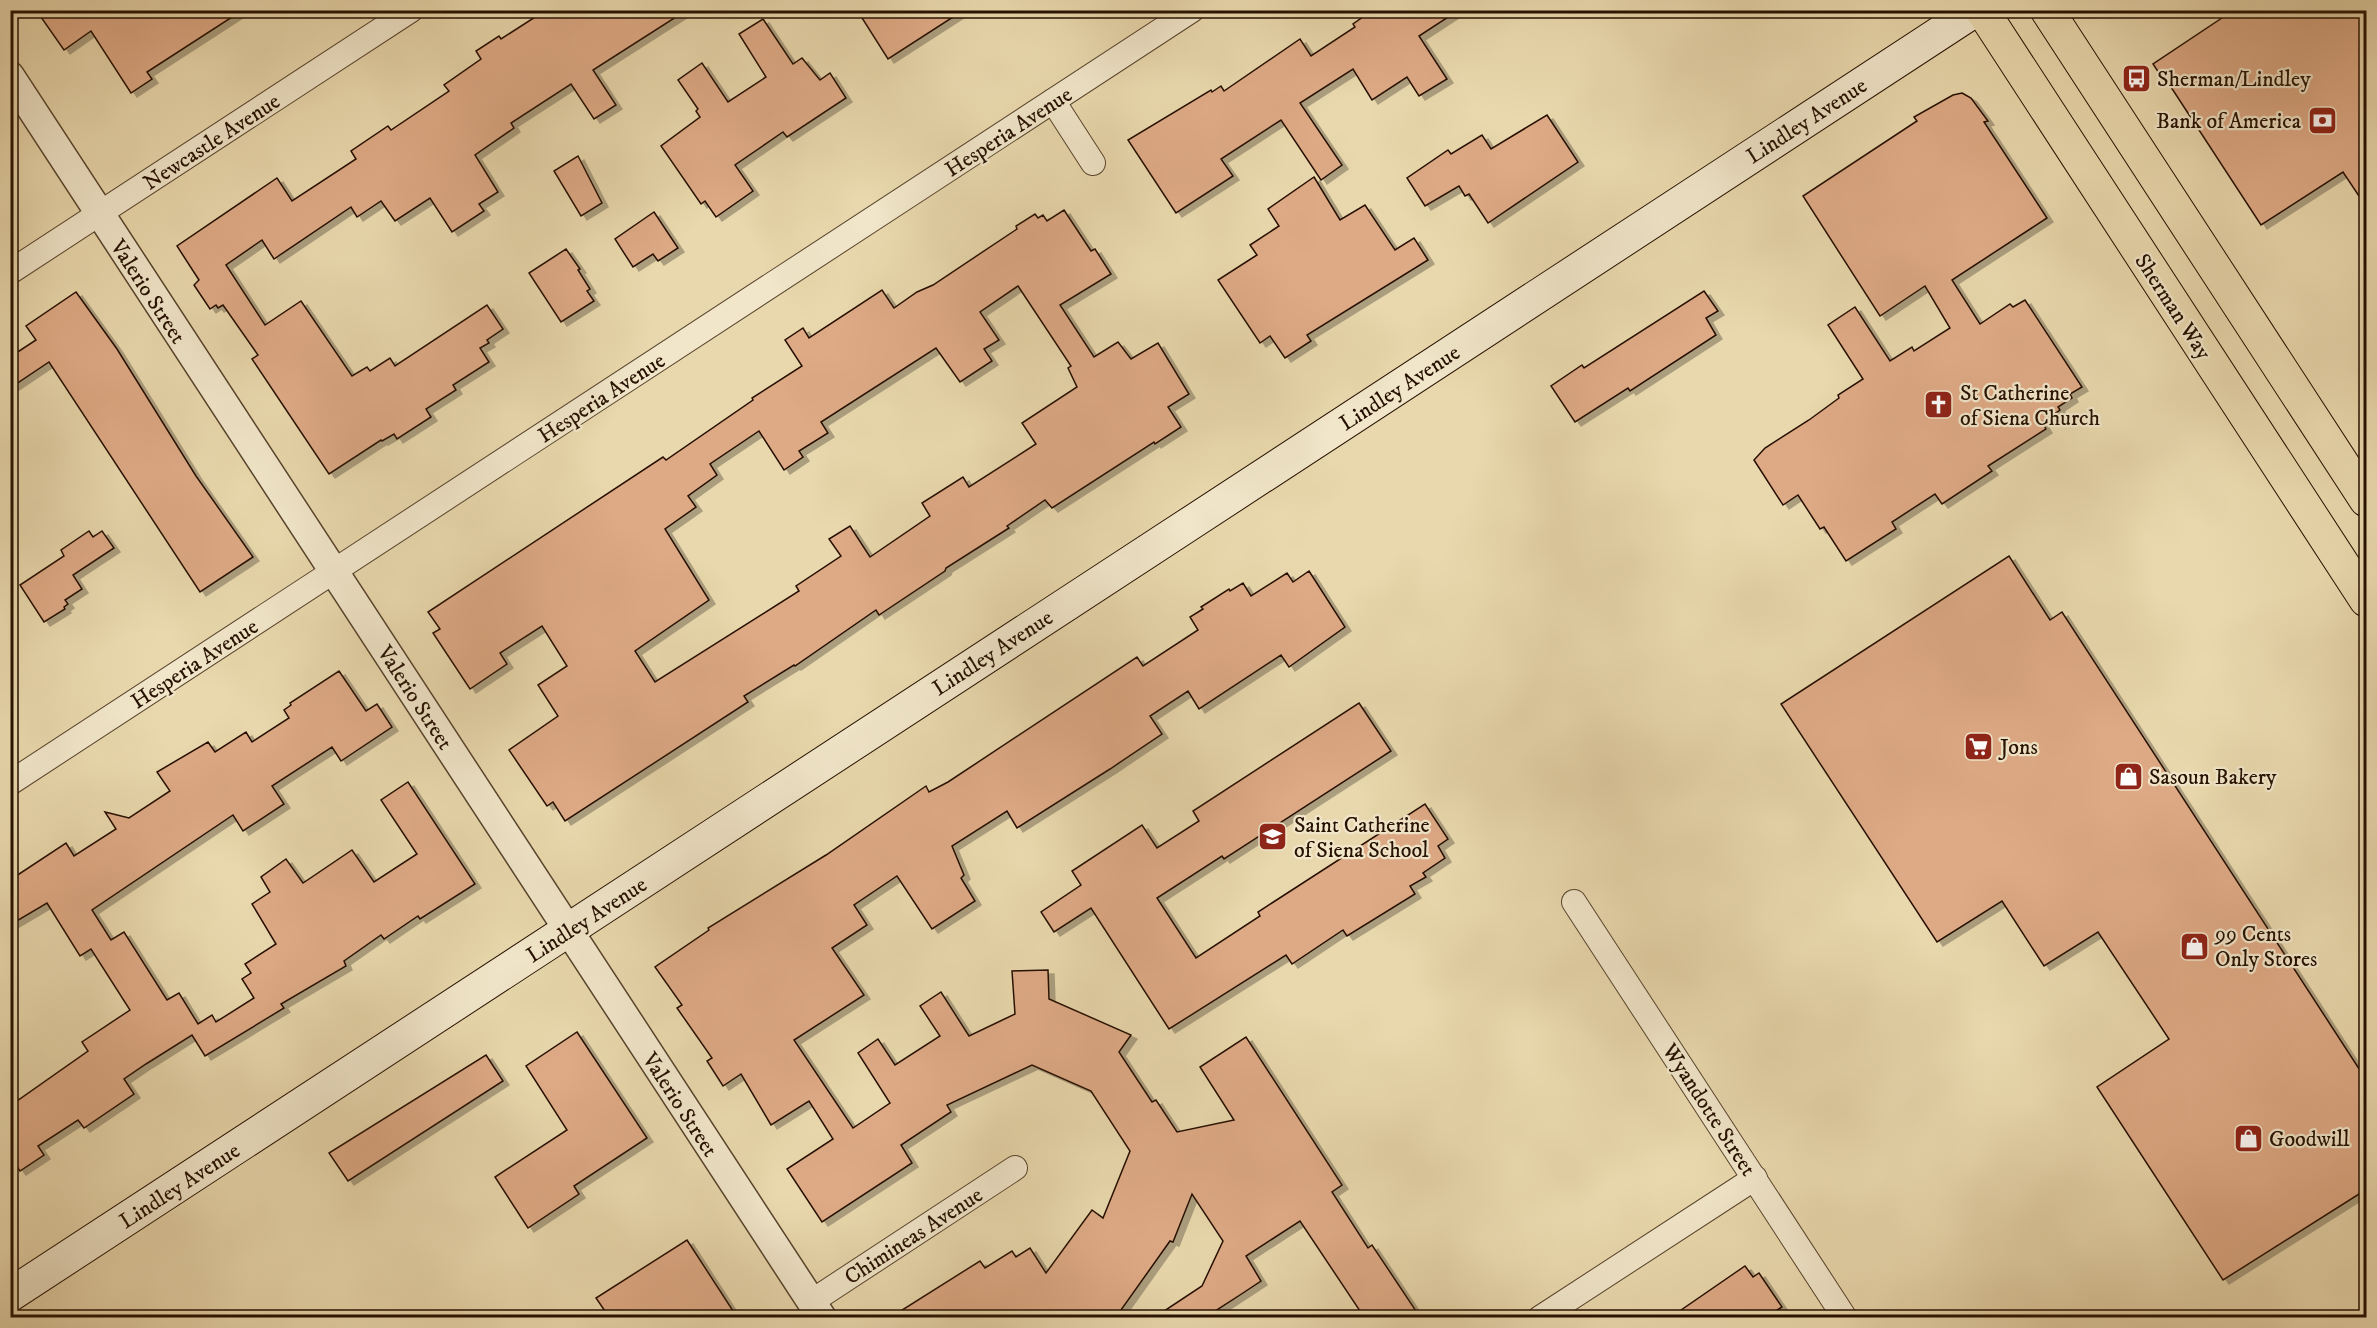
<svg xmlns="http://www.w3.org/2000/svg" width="2377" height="1328" font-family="'IM FELL DW Pica',serif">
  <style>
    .building { fill: #deaa86; stroke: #261101; stroke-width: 1.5; fill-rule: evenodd; filter: url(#shadow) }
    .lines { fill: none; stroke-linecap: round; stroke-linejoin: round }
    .minor-casing { stroke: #57432c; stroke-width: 26 }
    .tertiary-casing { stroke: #57432c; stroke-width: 31 }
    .secondary-casing { stroke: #261101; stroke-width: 35 }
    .primary-casing { stroke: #261101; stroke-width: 35 }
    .minor { stroke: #f1e6ca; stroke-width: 24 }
    .tertiary { stroke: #f1e6ca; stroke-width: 28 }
    .secondary { stroke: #f1e6ca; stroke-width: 33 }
    .primary { stroke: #e9d8ad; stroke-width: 33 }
    .labels { text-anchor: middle; stroke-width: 4.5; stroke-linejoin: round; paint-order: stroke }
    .poi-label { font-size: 22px; fill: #261101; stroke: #f1e6ca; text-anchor: start }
    .street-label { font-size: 22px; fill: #261101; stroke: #f1e6ca }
  </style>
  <defs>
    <filter id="shadow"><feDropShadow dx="6" dy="4" stdDeviation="0" flood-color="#0004"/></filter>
  </defs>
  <rect width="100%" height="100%" fill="#e9d8ad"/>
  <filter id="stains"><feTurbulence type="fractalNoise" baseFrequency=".00333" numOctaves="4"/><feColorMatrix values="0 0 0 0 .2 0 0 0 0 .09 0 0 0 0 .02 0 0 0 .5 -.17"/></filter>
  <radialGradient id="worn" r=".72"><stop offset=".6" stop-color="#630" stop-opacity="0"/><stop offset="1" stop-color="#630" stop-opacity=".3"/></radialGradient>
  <g class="building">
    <polygon points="36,10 243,10 147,72 152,79 131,93 91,31 64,50"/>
    <polygon points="546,10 687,10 593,70 616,105 594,119 571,84 511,123 514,128 475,155 498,192 479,204 484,211 452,232 430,198 395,221 381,201 357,217 351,207 274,259 262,240 226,265 265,325 301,301 352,376 367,367 370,371 390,358 395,366 487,305 503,329 487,340 489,343 480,348 489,362 453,385 456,390 426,409 431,417 397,439 394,434 382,441 381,440 329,474 252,359 258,355 223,305 218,308 216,305 210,309 194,285 199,280 177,246 277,178 292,201 356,159 351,151 388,126 391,130 449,91 444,85 481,59 476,51 499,36 501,39"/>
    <polygon points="857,10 964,10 888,59"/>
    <polygon points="1373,10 1459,10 1419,36 1447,79 1419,96 1407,77 1372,100 1353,69 1300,103 1342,165 1321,180 1281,120 1221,159 1233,176 1176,213 1128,140 1211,90 1212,92 1221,86 1224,91 1300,39 1311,56 1355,27 1353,24"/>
    <polygon points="2234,10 2367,10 2367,208 2343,172 2261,225 2169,84 2167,85 2153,64"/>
    <polygon points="763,19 793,64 802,58 820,80 830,73 846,98 787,137 783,132 735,165 753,191 716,217 705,201 701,204 661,146 700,117 696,111 698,109 678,80 702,63 728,102 766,77 739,34"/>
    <polygon points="1962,93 1971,98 1988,121 1984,122 2047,218 1952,280 1980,324 2010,304 2013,307 2025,300 2082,387 2070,394 2072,398 2058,407 2060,410 2042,422 2046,429 1988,466 1992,471 1942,504 1935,494 1892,522 1896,529 1846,561 1824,527 1820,529 1798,495 1783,505 1754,460 1765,448 1809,420 1839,398 1838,395 1863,379 1828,325 1855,307 1890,361 1912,347 1914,351 1950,328 1925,286 1880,316 1803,196 1917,121 1914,117 1953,95"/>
    <polygon points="1547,115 1578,162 1488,223 1469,194 1465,196 1459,186 1425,206 1407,178 1448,150 1451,154 1482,135 1491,149"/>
    <polygon points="578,156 602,203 581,216 554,171"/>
    <polygon points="1314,177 1340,220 1365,205 1395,250 1414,238 1428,260 1307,335 1311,341 1285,358 1270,336 1260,343 1218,280 1257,255 1250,245 1279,226 1268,209"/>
    <path d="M1064 210 1091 251 1095 249 1111 274 1060 305 1094 357 1118 342 1131 359 1158 343 1189 394 1168 407 1181 427 1155 444 1154 442 1052 508 1045 500 1007 526 1009 528 946 568 945 571 879 615 876 610 795 666 794 665 744 696 748 702 565 821 553 802 547 806 509 750 558 716 538 685 567 666 542 626 500 653 507 664 470 689 433 633 440 629 428 612 663 457 666 460 753 400 752 398 802 366 785 340 803 328 809 338 882 290 894 308 917 292 933 285 1017 229 1016 226 1035 214 1038 218 1043 215 1047 221ZM1018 286 1071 366 1068 368 1077 387 1022 423 1036 444 969 487 963 477 922 503 930 516 870 557 850 526 829 539 841 556 796 586 799 591 655 682 635 651 709 600 665 529 696 507 688 496 717 475 710 464 759 431 784 470 803 457 799 451 828 433 821 422 936 348 960 382 992 361 984 349 999 340 980 312Z"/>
    <polygon points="654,212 678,248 658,261 653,254 633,267 615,239"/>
    <polygon points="566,249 580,269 578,270 590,289 587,291 594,301 561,322 529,273"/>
    <polygon points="1704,291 1718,311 1706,318 1716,335 1630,391 1628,388 1575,422 1551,386 1582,365 1584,368"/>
    <polygon points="76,292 117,349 196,476 253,557 200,592 49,362 10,388 10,357 36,340 26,326"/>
    <polygon points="89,531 93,537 102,531 114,548 73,575 82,589 65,600 68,604 64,607 65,609 44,622 20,585 64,556 61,550"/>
    <polygon points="2009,556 2050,620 2062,612 2367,1081 2367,1189 2223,1280 2097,1087 2169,1039 2098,932 2044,966 2002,901 1937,942 1781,704"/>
    <polygon points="1309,571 1345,627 1289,667 1281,655 1199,709 1188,691 1150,716 1162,734 1110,769 1017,828 1007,811 952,846 964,875 961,878 975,901 932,929 897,876 854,905 867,925 832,948 864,995 794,1040 853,1128 890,1103 858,1053 878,1039 895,1065 940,1036 920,1006 941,992 969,1036 1015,1014 1012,971 1048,970 1049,999 1131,1035 1119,1052 1152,1102 1156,1100 1177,1132 1234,1120 1200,1067 1246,1037 1342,1185 1332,1192 1368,1248 1372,1245 1420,1317 1364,1317 1300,1221 1246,1256 1261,1281 1243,1293 1206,1317 1155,1317 1202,1286 1223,1241 1192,1194 1173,1242 1170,1241 1116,1317 891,1317 980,1261 985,1268 1012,1251 1016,1257 1030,1248 1046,1273 1092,1210 1103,1218 1130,1151 1091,1091 1032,1065 947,1105 951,1112 901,1145 912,1163 822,1222 787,1169 833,1139 809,1101 771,1125 741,1074 723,1086 707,1061 712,1058 677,1008 682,1005 655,967 709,930 708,928 826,855 926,786 929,792 948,782 1137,657 1143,666 1198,630 1190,617 1203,609 1201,607 1229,589 1230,591 1243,583 1251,596 1287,573 1293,582"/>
    <polygon points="339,671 366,711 377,704 392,727 341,761 332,747 272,786 284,804 243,831 233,815 92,910 111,940 124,932 167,1000 179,993 198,1024 212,1015 216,1022 254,998 242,979 251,973 245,964 276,944 252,904 270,892 261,877 286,859 303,883 352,850 374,882 417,854 381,800 408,782 475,884 420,919 418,916 384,939 381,935 344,961 346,966 281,1004 284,1008 205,1056 192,1035 146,1064 124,1079 134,1094 84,1128 78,1120 38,1146 44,1155 20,1171 10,1157 10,1106 88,1051 82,1042 130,1010 91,949 80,956 47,903 10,925 10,880 66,843 74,856 116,829 105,812 129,818 170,791 157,772 208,742 215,752 246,732 252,742 289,718 284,710 291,705 290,703"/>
    <polygon points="1359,703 1391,751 1224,859 1222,856 1157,898 1196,958 1260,916 1258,912 1425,804 1448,839 1438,846 1445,858 1423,873 1426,877 1410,886 1415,894 1347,936 1343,930 1292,964 1286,955 1169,1029 1091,908 1054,932 1041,912 1081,885 1072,871 1142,825 1157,848 1199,821 1193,811"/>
    <polygon points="577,1032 647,1138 574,1186 579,1194 528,1228 495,1177 567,1130 526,1066"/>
    <polygon points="486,1055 503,1081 348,1181 329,1153"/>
    <polygon points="687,1240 737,1317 609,1317 596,1298"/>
    <polygon points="1745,1266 1753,1277 1759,1273 1782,1307 1766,1317 1671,1317"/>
  </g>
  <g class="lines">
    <defs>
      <g id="minor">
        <polyline points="1053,101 1093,163"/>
        <polyline points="10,272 411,10"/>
        <polyline points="10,783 1192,10"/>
        <polyline points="1574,902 1845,1318"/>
        <polyline points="811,1302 1015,1168"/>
        <polyline points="1540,1318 1755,1178"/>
      </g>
      <polyline id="tertiary" points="10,76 822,1318"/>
      <path id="secondary" d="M10 1295C667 869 1319 437 1975 10"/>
      <g id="primary">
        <polyline points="1982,10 2366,600"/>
        <polyline points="2047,10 2366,500"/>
      </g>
    </defs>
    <use href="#minor" class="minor-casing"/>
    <use href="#tertiary" class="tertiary-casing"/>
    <use href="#secondary" class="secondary-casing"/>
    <use href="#primary" class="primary-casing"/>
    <use href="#minor" class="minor"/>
    <use href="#tertiary" class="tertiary"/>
    <use href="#secondary" class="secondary"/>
    <use href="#primary" class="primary"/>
  </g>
  <defs>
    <symbol id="bus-square" viewBox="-11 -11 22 22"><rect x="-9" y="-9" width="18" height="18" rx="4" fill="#8f2418" stroke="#f1e6ca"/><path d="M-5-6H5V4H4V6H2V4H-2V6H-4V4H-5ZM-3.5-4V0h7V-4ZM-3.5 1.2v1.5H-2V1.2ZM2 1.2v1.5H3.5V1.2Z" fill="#fff"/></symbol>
    <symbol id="bank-square" viewBox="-11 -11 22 22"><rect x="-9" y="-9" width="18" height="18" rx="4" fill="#8f2418" stroke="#f1e6ca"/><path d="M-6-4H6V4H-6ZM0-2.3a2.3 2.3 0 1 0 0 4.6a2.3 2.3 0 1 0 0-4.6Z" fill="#fff"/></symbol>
    <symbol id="church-square" viewBox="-11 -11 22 22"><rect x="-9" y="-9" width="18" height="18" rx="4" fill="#8f2418" stroke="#f1e6ca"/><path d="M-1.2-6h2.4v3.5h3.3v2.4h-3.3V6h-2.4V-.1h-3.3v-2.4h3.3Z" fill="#fff"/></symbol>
    <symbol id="supermarket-square" viewBox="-11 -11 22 22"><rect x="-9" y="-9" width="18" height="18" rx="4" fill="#8f2418" stroke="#f1e6ca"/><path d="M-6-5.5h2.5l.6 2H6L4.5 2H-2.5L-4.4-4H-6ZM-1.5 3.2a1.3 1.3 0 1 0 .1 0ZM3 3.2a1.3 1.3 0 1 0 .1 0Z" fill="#fff"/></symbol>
    <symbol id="shop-square" viewBox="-11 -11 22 22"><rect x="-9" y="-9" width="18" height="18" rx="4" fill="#8f2418" stroke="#f1e6ca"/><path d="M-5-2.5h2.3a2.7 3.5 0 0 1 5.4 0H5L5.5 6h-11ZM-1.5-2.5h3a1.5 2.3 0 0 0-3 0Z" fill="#fff"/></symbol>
    <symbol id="school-square" viewBox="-11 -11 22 22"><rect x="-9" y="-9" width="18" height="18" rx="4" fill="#8f2418" stroke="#f1e6ca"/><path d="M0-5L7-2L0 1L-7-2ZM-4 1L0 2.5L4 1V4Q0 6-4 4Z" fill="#fff"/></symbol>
  </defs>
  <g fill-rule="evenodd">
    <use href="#bus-square" x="2120" y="62" width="33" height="33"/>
    <use href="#bank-square" x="2306" y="104" width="33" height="33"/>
    <use href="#church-square" x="1922" y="388" width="33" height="33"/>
    <use href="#supermarket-square" x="1962" y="730" width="33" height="33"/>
    <use href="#shop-square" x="2112" y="760" width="33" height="33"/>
    <use href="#school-square" x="1256" y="820" width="33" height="33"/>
    <use href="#shop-square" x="2178" y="930" width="33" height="33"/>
    <use href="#shop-square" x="2232" y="1122" width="33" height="33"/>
  </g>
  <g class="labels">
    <g class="poi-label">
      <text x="2157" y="86">Sherman/Lindley</text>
      <text x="2301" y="128" text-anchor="end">Bank of America</text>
      <text x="1960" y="400">St Catherine<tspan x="1960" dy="25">of Siena Church</tspan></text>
      <text x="2000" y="754">Jons</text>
      <text x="2149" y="784">Sasoun Bakery</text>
      <text x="1294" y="832">Saint Catherine<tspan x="1294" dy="25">of Siena School</tspan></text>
      <text x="2215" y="941">99 Cents<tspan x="2215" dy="25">Only Stores</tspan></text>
      <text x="2269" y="1146">Goodwill</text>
    </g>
    <g class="street-label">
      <text transform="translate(1806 120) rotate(-33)" y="8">Lindley Avenue</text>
      <text transform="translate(1008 131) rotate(-33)" y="8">Hesperia Avenue</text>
      <text transform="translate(211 141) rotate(-33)" y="8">Newcastle Avenue</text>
      <text transform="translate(149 291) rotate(57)" y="8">Valerio Street</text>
      <text transform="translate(2174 306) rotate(57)" y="8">Sherman Way</text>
      <text transform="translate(1399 387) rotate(-33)" y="8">Lindley Avenue</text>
      <text transform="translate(601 397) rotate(-33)" y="8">Hesperia Avenue</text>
      <text transform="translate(992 652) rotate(-33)" y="8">Lindley Avenue</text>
      <text transform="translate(194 663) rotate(-33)" y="8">Hesperia Avenue</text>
      <text transform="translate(416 697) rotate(57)" y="8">Valerio Street</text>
      <text transform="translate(586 919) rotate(-33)" y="8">Lindley Avenue</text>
      <text transform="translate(681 1104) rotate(57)" y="8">Valerio Street</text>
      <text transform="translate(1710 1109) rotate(57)" y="8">Wyandotte Street</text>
      <text transform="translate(179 1185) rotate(-33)" y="8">Lindley Avenue</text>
      <text transform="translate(913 1235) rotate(-33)" y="8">Chimineas Avenue</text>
    </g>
  </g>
  <rect width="2377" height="1328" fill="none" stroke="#e9d8ad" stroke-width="36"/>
  <rect x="12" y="12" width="2353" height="1304" fill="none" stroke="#261101" stroke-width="3"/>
  <rect x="18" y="18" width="2341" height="1292" fill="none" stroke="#261101" stroke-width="1.5"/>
  <rect width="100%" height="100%" filter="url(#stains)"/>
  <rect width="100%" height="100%" fill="url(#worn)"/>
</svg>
